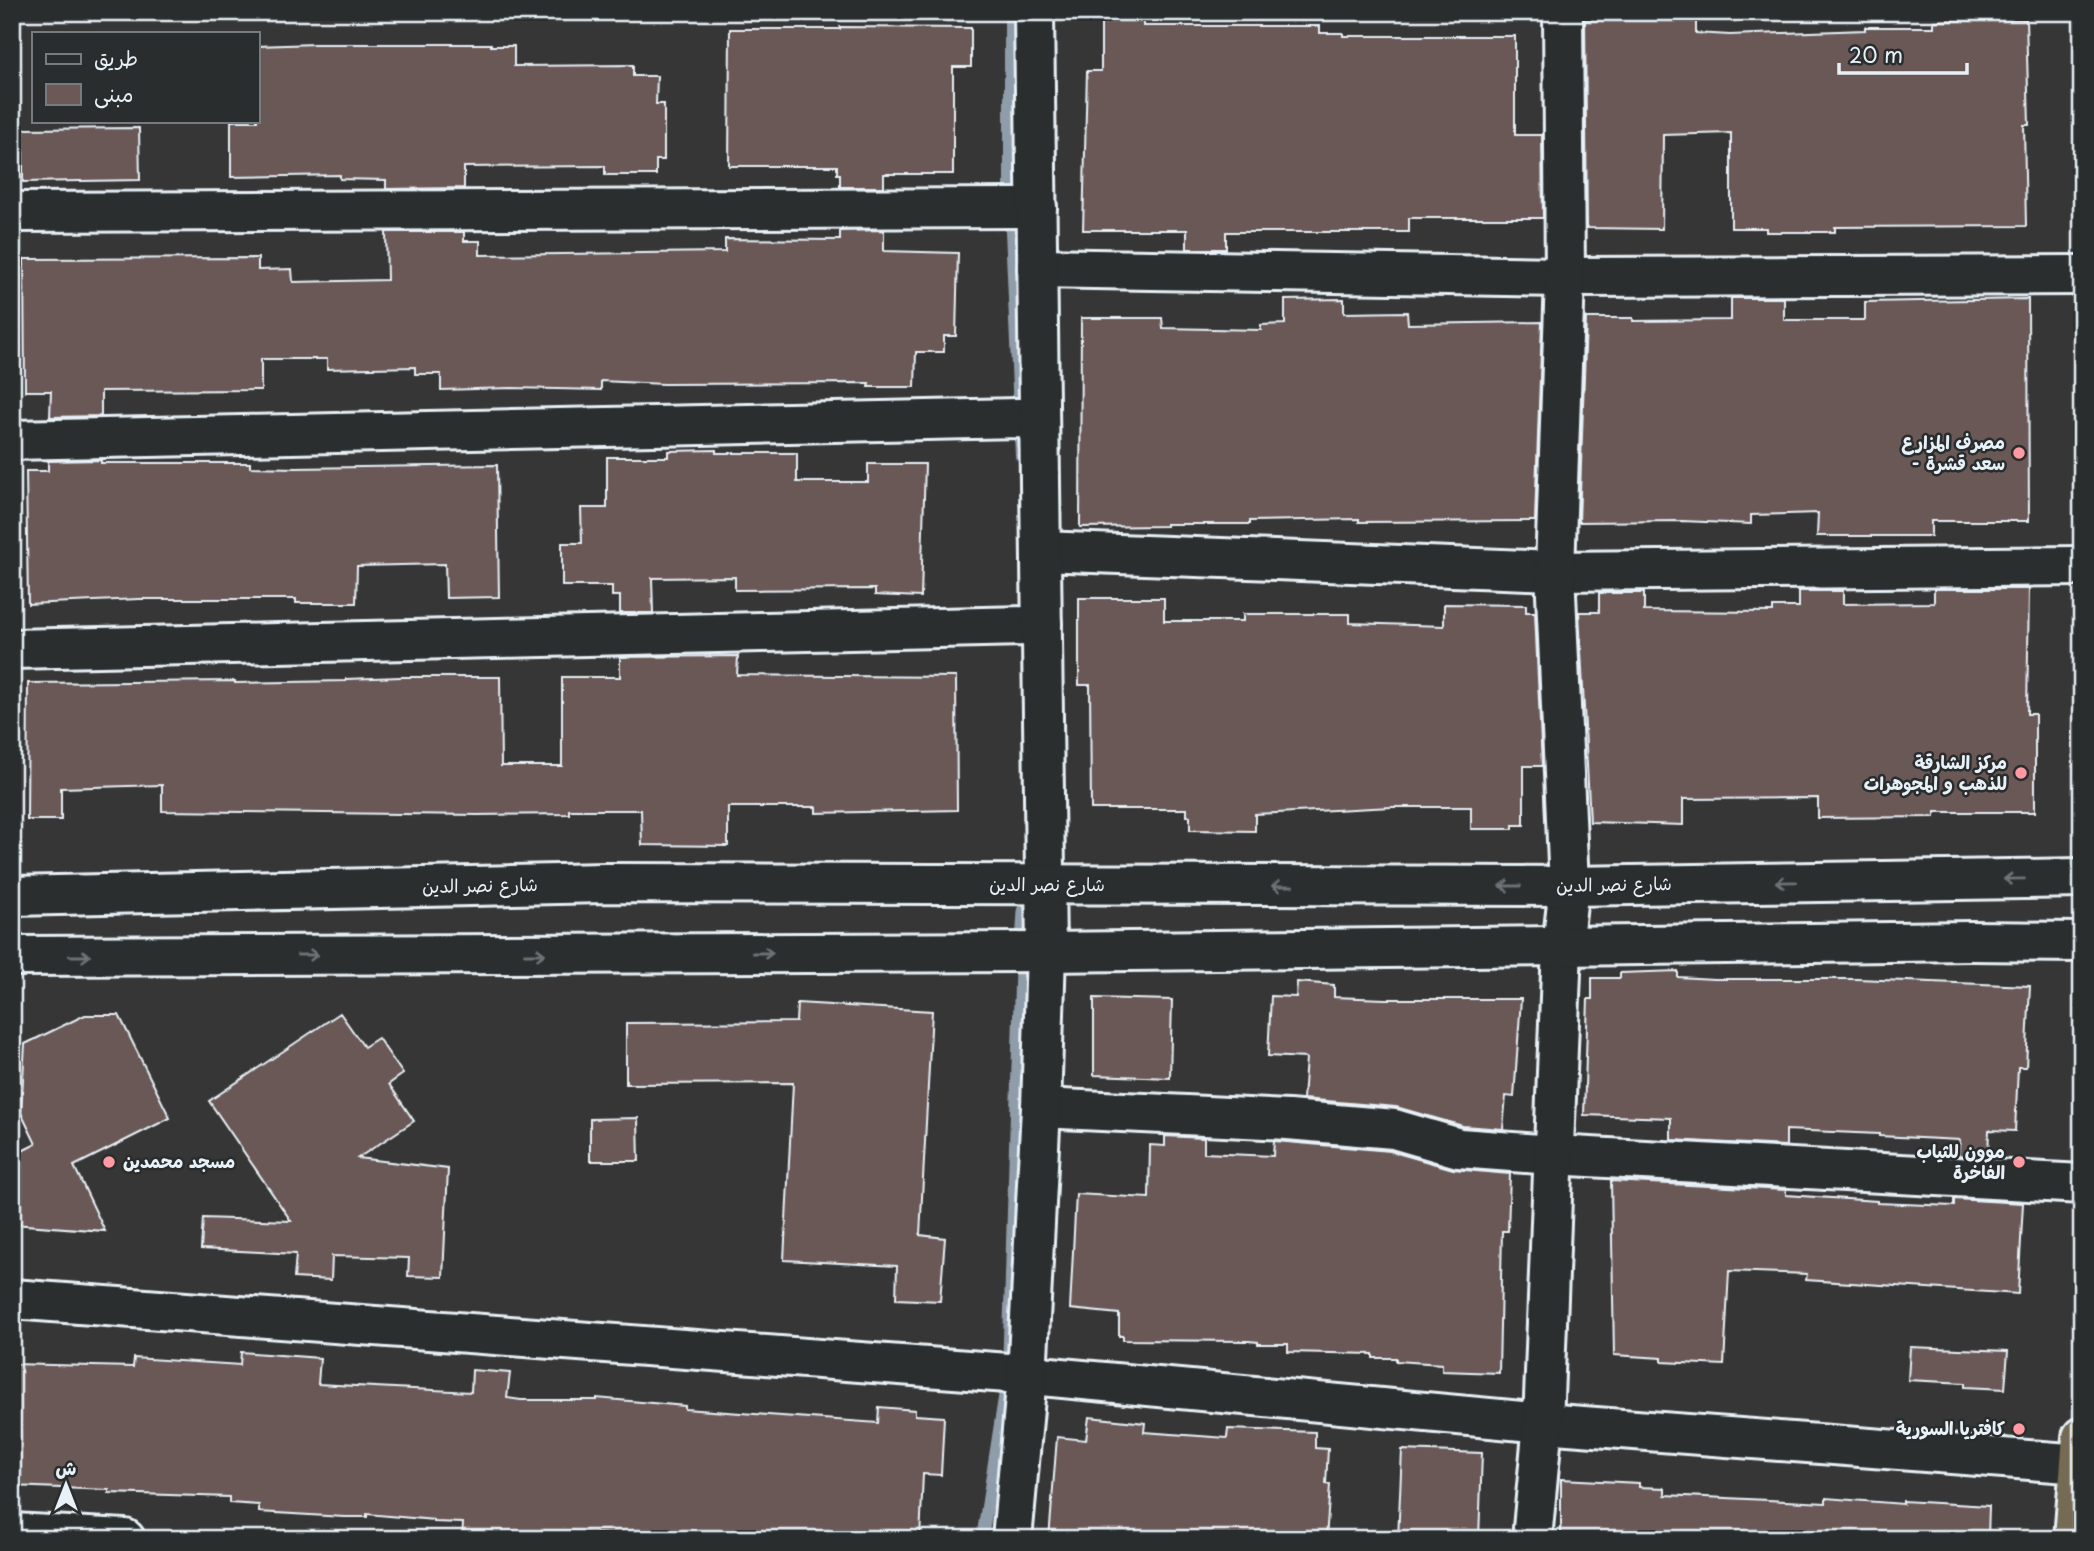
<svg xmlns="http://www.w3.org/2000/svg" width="2094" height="1551" font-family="'Playpen Sans','Playpen Sans Arabic',sans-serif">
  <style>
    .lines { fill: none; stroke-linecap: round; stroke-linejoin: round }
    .stream { stroke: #8f9ca9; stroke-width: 12 }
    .building { fill: #6b5857; stroke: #e8f1f8; stroke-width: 2 }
    .minor-casing { stroke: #e8f1f8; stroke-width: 44 }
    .tertiary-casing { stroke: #e8f1f8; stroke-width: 44 }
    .trunk-casing { stroke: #e8f1f8; stroke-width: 44 }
    .minor { stroke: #2a2d2e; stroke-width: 38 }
    .tertiary { stroke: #2a2d2e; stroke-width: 38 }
    .trunk { stroke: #756b52; stroke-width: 38 }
    .oneway { stroke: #6c7275 }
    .poi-dot { fill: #ff9aa2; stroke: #2a2d2e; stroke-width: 2.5 }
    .labels { text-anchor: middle; stroke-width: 5; stroke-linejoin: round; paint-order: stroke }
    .poi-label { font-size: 18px; font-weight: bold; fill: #e8f1f8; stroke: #2a2d2e; text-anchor: end }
    .street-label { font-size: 18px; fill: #e8f1f8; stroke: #2a2d2e }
  </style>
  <rect width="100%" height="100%" fill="#373636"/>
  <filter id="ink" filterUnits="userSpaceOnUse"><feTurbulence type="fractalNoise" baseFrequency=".0143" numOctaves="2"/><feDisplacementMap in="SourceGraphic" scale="14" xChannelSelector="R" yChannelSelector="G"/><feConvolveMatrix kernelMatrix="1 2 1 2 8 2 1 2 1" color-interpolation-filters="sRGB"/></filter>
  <g filter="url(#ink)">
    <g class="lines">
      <g class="stream">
        <polyline points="1010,12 1010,208 1021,456"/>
        <polyline points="982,1539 1008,1373 1021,952 1025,887"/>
      </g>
    </g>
    <g class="building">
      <polygon points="1101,16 1143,16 1143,26 1320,26 1320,33 1343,33 1343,36 1515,36 1515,135 1542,135 1543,218 1409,218 1409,232 1226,232 1226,249 1187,249 1187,230 1083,230 1087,71 1101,71"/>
      <polygon points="1696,17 1696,33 1730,35 1865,30 1865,27 1934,27 1934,21 2026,19 2029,125 2024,125 2026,226 1835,227 1835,232 1766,232 1766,228 1731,228 1731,133 1663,135 1662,229 1587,228 1585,20"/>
      <polygon points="840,27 971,28 971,67 953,67 953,174 884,174 884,187 840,187 840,174 837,174 837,166 729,166 730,29 840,29"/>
      <polygon points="315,44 491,44 491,46 514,46 514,66 633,65 633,76 657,76 656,104 664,104 664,160 656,160 656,175 605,175 605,166 464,167 464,188 386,189 386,180 340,179 340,175 231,177 231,121 257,121 257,46"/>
      <polygon points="139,128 140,180 23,182 23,129"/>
      <polygon points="884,230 884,251 958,253 956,336 944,336 944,352 916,352 915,387 868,387 869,383 664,384 601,381 601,390 511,388 441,390 441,374 415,374 415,367 327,369 327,359 261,359 261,390 101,391 101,416 50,417 51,391 25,391 24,259 258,258 258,270 292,269 293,282 387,280 386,232 464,232 464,241 480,241 480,255 725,252 725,239 840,240 840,231"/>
      <polygon points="1731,298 1784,298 1784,320 1865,320 1865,302 2028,299 2029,521 1931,521 1931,536 1817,536 1818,513 1751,515 1751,524 1682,521 1579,522 1586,318 1633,318 1633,321 1731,320"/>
      <polygon points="1344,299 1344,313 1407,312 1408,324 1542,322 1535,521 1359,522 1359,519 1250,521 1250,524 1166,524 1166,526 1080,527 1081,318 1162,318 1163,328 1261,330 1261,325 1285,324 1285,300"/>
      <polygon points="716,450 716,453 797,453 797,482 868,482 868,464 925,464 921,597 875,595 875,589 735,590 735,577 652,578 653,613 620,613 620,596 612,596 612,586 562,586 562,543 582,543 581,508 607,508 607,457 668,457 668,451"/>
      <polygon points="101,460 101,463 250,463 250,467 296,468 497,465 499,597 446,598 445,564 357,566 356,603 296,603 296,599 139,599 28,604 26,471 48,471 48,461"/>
      <polygon points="1934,589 2029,589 2027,714 2035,714 2035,812 1935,812 1935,817 1818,818 1818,798 1683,799 1683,825 1590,822 1579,612 1599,612 1599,593 1644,593 1644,611 1773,612 1773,607 1799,607 1799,591 1843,591 1843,604 1934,603"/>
      <polygon points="1079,598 1164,598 1164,621 1243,621 1243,614 1350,614 1350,623 1444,626 1444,604 1526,605 1526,612 1535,612 1542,766 1524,766 1524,825 1513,825 1513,829 1471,829 1471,807 1392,807 1255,814 1255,831 1190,830 1190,816 1187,816 1187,809 1091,809 1090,685 1079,685"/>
      <polygon points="738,656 737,675 956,677 957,810 816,813 816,807 728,807 728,846 642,845 641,810 569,810 569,814 477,815 162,811 162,785 61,788 61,820 27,820 28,683 235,681 235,683 346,681 346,679 401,677 500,677 501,766 562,766 562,677 620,677 620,657"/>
      <polygon points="1678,971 1678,977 1714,979 1857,979 2030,986 2026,1067 2018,1067 2015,1131 1989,1130 1988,1157 1958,1155 1960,1140 1879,1136 1879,1134 1786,1130 1786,1146 1671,1140 1671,1118 1584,1115 1588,999 1592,999 1592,978 1620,978 1620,973"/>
      <polygon points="1297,982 1334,985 1334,997 1385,999 1521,999 1514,1097 1506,1096 1503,1129 1463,1126 1396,1107 1303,1099 1306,1058 1268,1056 1271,996 1296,997"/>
      <polygon points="1094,998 1172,1000 1170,1078 1094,1075"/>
      <polygon points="797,1003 932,1011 920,1235 945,1238 940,1301 896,1299 897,1266 784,1260 793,1083 626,1084 626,1023 796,1022"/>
      <polygon points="340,1013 364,1047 378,1038 403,1074 389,1084 414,1121 358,1158 448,1169 443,1277 408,1276 409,1258 332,1256 331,1280 294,1278 296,1254 201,1249 203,1218 291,1221 209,1101"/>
      <polygon points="85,1015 119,1015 170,1118 74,1166 105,1231 13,1224 18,1153 36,1144 21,1113 25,1044"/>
      <polygon points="638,1118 639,1161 590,1161 590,1119"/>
      <polygon points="1165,1136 1204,1138 1204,1153 1273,1156 1274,1141 1287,1142 1390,1151 1453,1169 1510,1174 1508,1231 1502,1231 1499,1373 1442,1371 1442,1364 1396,1361 1396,1358 1373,1358 1373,1354 1288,1352 1288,1344 1258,1344 1258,1342 1248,1341 1123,1340 1123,1336 1119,1336 1119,1314 1070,1309 1076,1194 1149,1198 1150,1145 1165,1146"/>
      <polygon points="1611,1181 1786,1190 1786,1195 1877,1201 1877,1203 1954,1206 1954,1199 2023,1203 2018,1294 1806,1280 1807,1274 1729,1271 1724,1365 1662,1362 1662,1358 1614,1355"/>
      <polygon points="1910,1347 2008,1351 2005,1389 1965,1387 1965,1383 1908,1380"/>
      <polygon points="241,1352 320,1358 318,1384 471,1392 472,1370 510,1373 507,1398 521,1400 597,1400 597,1398 685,1406 685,1409 878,1423 879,1407 915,1410 915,1415 944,1417 941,1475 923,1474 920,1539 658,1539 658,1537 556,1531 556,1539 462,1539 463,1523 434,1522 434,1520 367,1514 367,1517 344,1517 259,1512 259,1505 229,1503 229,1497 109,1493 109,1490 12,1486 12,1364 133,1367 134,1358 240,1365"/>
      <polygon points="1089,1417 1145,1423 1144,1432 1227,1438 1228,1429 1315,1432 1315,1448 1328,1449 1326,1484 1330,1485 1326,1539 1049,1539 1057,1437 1086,1440"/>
      <polygon points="1402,1450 1482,1453 1479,1539 1398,1539"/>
      <polygon points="1561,1479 1639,1483 1639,1487 1665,1488 1665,1495 1826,1503 1826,1498 1903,1504 1903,1501 1989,1506 1988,1539 1561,1539"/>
    </g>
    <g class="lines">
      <defs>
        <g id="minor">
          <polyline points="12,212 1037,208"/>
          <polyline points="1037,268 1565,277 2082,275"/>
          <polyline points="12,440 1019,418 1039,419"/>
          <polyline points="1041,551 1555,571 2082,566"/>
          <polyline points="12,649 1028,626 1042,624"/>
          <polyline points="1041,1108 1288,1120 1394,1129 1459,1148 1553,1155 2082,1184"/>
          <polyline points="12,1299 1008,1373 1543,1423 2082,1464"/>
          <polyline points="12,1533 125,1539"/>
          <polyline points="1012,1539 1027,1376 1041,1108 1046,952 1034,12"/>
          <polyline points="1532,1539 1543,1423 1562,947 1569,886 1555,571 1565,277 1563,12"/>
        </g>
        <g id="tertiary">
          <polyline points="12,896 605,883 1569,886 2082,878"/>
          <polyline points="12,956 1046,952 1971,941 2082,942"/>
        </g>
        <polyline id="trunk" points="2074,1539 2082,1437"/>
      </defs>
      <use href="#minor" class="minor-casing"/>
      <use href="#tertiary" class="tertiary-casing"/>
      <use href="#trunk" class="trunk-casing"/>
      <use href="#minor" class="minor"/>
      <use href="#tertiary" class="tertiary"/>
      <use href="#trunk" class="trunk"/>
    </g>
    <defs><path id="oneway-shaft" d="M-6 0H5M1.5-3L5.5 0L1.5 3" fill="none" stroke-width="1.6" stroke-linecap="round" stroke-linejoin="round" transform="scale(1.75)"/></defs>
    <g class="oneway">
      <use href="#oneway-shaft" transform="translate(2014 879) rotate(179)"/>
      <use href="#oneway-shaft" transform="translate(1786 882) rotate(179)"/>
      <use href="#oneway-shaft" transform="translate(1282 886) rotate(180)"/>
      <use href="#oneway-shaft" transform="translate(1510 886) rotate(180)"/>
      <use href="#oneway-shaft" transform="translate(763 953)"/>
      <use href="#oneway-shaft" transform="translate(535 954)"/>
      <use href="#oneway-shaft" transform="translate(308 955)"/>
      <use href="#oneway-shaft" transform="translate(80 956)"/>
    </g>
  </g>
  <g class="poi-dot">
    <circle cx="2019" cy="453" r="7"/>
    <circle cx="2021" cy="773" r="7"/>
    <circle cx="109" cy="1162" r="7"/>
    <circle cx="2019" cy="1162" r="7"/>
    <circle cx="2019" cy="1429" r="7"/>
  </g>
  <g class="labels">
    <g class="poi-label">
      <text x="2005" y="449">مصرف المزارع<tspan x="2005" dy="21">- سعد قشرة</tspan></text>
      <text x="2007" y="769">مركز الشارقة<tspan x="2007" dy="21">للذهب و المجوهرات</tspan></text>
      <text x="2005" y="1158">موون للثياب<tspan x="2005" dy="21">الفاخرة</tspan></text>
      <text x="123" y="1168" text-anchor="start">مسجد محمدين</text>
      <text x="2005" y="1435">كافتريا السورية</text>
    </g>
    <g class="street-label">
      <text x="1047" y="891">شارع نصر الدين</text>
      <text transform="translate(1614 885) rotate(-1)" y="6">شارع نصر الدين</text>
      <text transform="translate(480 886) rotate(-1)" y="6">شارع نصر الدين</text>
    </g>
  </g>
  <rect width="2094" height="1551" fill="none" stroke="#2a2d2e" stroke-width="42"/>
  <rect x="21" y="21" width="2052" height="1509" fill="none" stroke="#e8f1f8" stroke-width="2.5" filter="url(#ink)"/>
  <rect x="32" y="32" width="228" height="91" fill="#2a2d2e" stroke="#767b7f" stroke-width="2"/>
  <rect x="46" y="54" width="35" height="10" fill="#2a2d2e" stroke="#767b7f" stroke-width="2"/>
  <text x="94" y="66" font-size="21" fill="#e8f1f8">طريق</text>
  <rect x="46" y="84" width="35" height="21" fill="#6b5857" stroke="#767b7f" stroke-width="2"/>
  <text x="94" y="102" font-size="21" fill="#e8f1f8">مبنى</text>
  <g transform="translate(66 1485)" stroke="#2a2d2e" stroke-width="5" paint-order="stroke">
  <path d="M0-5L12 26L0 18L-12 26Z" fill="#e8f1f8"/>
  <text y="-10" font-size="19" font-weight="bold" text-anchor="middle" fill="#e8f1f8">ش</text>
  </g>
  <path d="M1839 63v10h128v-10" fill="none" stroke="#e8f1f8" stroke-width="3.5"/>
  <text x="1849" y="63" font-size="21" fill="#e8f1f8" stroke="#2a2d2e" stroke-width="5" paint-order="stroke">20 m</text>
</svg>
